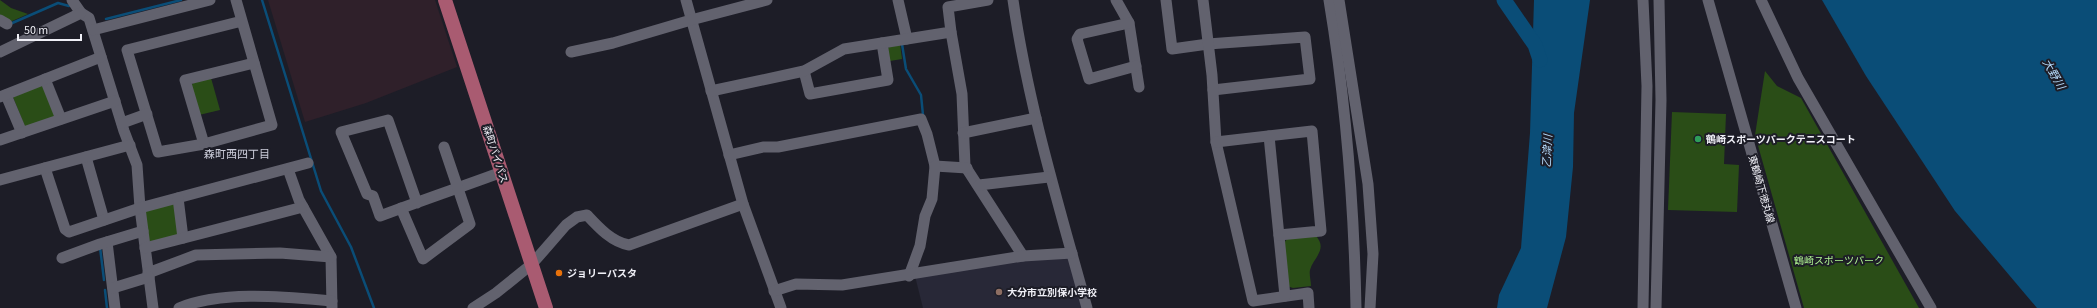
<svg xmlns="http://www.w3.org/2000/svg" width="2097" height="308" font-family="'Source Sans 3','Noto Sans JP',sans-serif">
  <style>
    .commercial { fill: #2f202a }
    .built { fill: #282837 }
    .green { fill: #2a4d17 }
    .water { fill: #0a4d77 }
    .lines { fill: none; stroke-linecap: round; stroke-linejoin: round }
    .stream { stroke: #0a4d77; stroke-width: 2.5 }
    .river { stroke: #0a4d77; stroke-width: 15 }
    .minor { stroke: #62626e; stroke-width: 11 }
    .major { stroke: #a95b71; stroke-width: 14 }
    .leisure-dot { fill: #2e9e5b; stroke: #1d1d27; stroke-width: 1.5 }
    .food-dot { fill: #e8710a; stroke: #1d1d27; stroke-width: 1.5 }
    .education-dot { fill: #8d6e63; stroke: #1d1d27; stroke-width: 1.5 }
    .labels { text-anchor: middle; stroke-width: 4; stroke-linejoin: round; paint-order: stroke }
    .poi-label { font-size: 10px; font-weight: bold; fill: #f0f0f7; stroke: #1d1d27; text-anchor: start }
    .street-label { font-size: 10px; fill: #f0f0f7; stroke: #1d1d27 }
    .park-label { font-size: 10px; fill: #b1f692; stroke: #1d1d27 }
    .water-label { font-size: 11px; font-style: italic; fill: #b5dafa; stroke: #1d1d27 }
    .neighbourhood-label { font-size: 11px; fill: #cccdda; stroke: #1d1d27 }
  </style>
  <rect width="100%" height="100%" fill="#1d1d27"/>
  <polygon class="commercial" points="268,0 435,0 457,67 366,103 305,122"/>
  <polygon class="built" points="1065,256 1069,259 1083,308 923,308 915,276 1031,257"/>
  <g class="green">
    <polygon points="0,0 11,8 28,14 10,22 0,16"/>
    <polygon points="900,44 902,59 890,61 887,49 890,46"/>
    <polygon points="1765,71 1777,86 1801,98 1919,308 1804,308 1755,135"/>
    <polygon points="211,78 220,110 199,115 190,87 194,82"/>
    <polygon points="41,85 45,87 55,117 25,127 13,97"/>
    <polygon points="1672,112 1726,114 1724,164 1739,165 1737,212 1668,210"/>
    <polygon points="174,203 178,235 151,242 148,240 145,211"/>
    <path d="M1315 235C1329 249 1313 258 1310 270 1309 274 1311 281 1311 286L1293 288 1287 286 1284 243 1287 239Z"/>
  </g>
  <g class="water">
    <polygon points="1534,0 1590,0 1574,113 1573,167 1566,237 1547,308 1497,308 1499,295 1521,248 1530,133"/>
    <polygon points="1822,0 2097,0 2097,308 2037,308 1955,211 1866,76"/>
  </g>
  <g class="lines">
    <g class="stream">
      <polyline points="262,0 321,191 351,247 374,308"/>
      <polyline points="106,19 181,0"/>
      <polyline points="10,24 58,3 69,6"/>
      <polyline points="902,44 906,69 921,95 923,115"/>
      <polyline points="100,247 104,280"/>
      <polyline points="105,290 107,308"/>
    </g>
    <polyline class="river" points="1504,0 1535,45 1540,60"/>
    <g class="minor">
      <polyline points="72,0 81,13 89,18 124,131 137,165 140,208 153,308"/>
      <polyline points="236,0 272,125 204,144 158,152 127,50 242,21"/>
      <polyline points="686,0 743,204 781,308"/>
      <polyline points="898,0 907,39"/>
      <path d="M1013 0C1028 105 1059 206 1087 308"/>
      <polyline points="1116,0 1129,23 1139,87"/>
      <polyline points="1166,0 1172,49 1208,44 1305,37 1310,79 1213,90"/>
      <polyline points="1203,0 1212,75 1216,142 1253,301 1308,293 1309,308"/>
      <path d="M1329 0C1346 102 1354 205 1356 308"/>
      <polyline points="1339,0 1368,184 1373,254 1370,308"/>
      <polyline points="1708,0 1796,308"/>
      <polyline points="1761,0 1798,78 1931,308"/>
      <polyline points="0,20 7,24"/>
      <polyline points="1129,23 1080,34 1077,39 1089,79 1136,66"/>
      <polyline points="93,30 210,0"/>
      <polyline points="951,32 962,94 965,166 1023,256"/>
      <polyline points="0,52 81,13"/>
      <polyline points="571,52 613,43 691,20 767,0"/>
      <polyline points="804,71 810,94 888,80 882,43"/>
      <polyline points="45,79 61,119"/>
      <polyline points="711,91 804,71 844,49 951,32 948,7 988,0"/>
      <polyline points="6,95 22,133"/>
      <polyline points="0,97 101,57"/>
      <polyline points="122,123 147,114"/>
      <polyline points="963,133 1036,118"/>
      <polyline points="1269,136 1285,296"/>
      <polyline points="0,140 115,101"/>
      <polyline points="1216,142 1312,131 1321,231 1279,235"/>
      <polyline points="204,144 185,80 254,63"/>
      <polyline points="729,155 763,147 778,147 921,119 927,134 935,166 967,168"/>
      <polyline points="86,157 104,220"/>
      <polyline points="45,168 65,229 69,232 140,208 308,163"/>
      <polyline points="288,169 299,200 331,257 332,307"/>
      <polyline points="0,180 130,145"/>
      <polyline points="979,185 1049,177"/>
      <polyline points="178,198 183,238"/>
      <path d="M417 203 388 120 341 132 367 194 373 196 380 216C420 201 461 187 502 172"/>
      <polyline points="401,208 423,259 470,224 444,147"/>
      <polyline points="107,242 115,308"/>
      <polyline points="145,248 303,207"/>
      <polyline points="62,258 100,244 143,231"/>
      <polyline points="148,273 196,255 280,253 331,257"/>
      <polyline points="909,276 920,246 925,216 932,199 935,166"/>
      <polyline points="113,288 149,277"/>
      <polyline points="774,291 796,284 842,285 1023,256 1072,253"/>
      <path d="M179 308C222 290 286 297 332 301"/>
      <path d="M473 308 496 293 532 264 566 225 577 217 587 215C599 228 612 242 629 245L743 204"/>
      <polyline points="1643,308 1647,86 1643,0"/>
      <polyline points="1656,308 1661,100 1659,0"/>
    </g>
    <polyline class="major" points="445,0 546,308"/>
  </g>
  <circle class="leisure-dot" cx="1698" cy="139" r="4"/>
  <circle class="food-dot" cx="559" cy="273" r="4"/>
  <circle class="education-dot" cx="999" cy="292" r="4"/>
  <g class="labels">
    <g class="poi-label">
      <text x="1706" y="143">鶴崎スポーツパークテニスコート</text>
      <text x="567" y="277">ジョリーパスタ</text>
      <text x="1007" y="296">大分市立別保小学校</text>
    </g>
    <g class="street-label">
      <text transform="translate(496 154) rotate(72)" y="4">森町バイパス</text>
      <text transform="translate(1762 189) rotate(74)" y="4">東鶴崎下徳丸線</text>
    </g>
    <g class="park-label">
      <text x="1839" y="264">鶴崎スポーツパーク</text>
    </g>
    <g class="water-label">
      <text transform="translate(2054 74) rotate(60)" y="4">大野川</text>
      <text transform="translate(1547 151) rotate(-87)" y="4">乙津川</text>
    </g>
    <g class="neighbourhood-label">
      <text x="237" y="158">森町西四丁目</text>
    </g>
  </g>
  <path d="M18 34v6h63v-6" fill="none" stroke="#f0f0f7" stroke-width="2"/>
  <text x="24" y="34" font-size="12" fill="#f0f0f7" stroke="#1d1d27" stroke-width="3" paint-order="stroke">50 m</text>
</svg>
